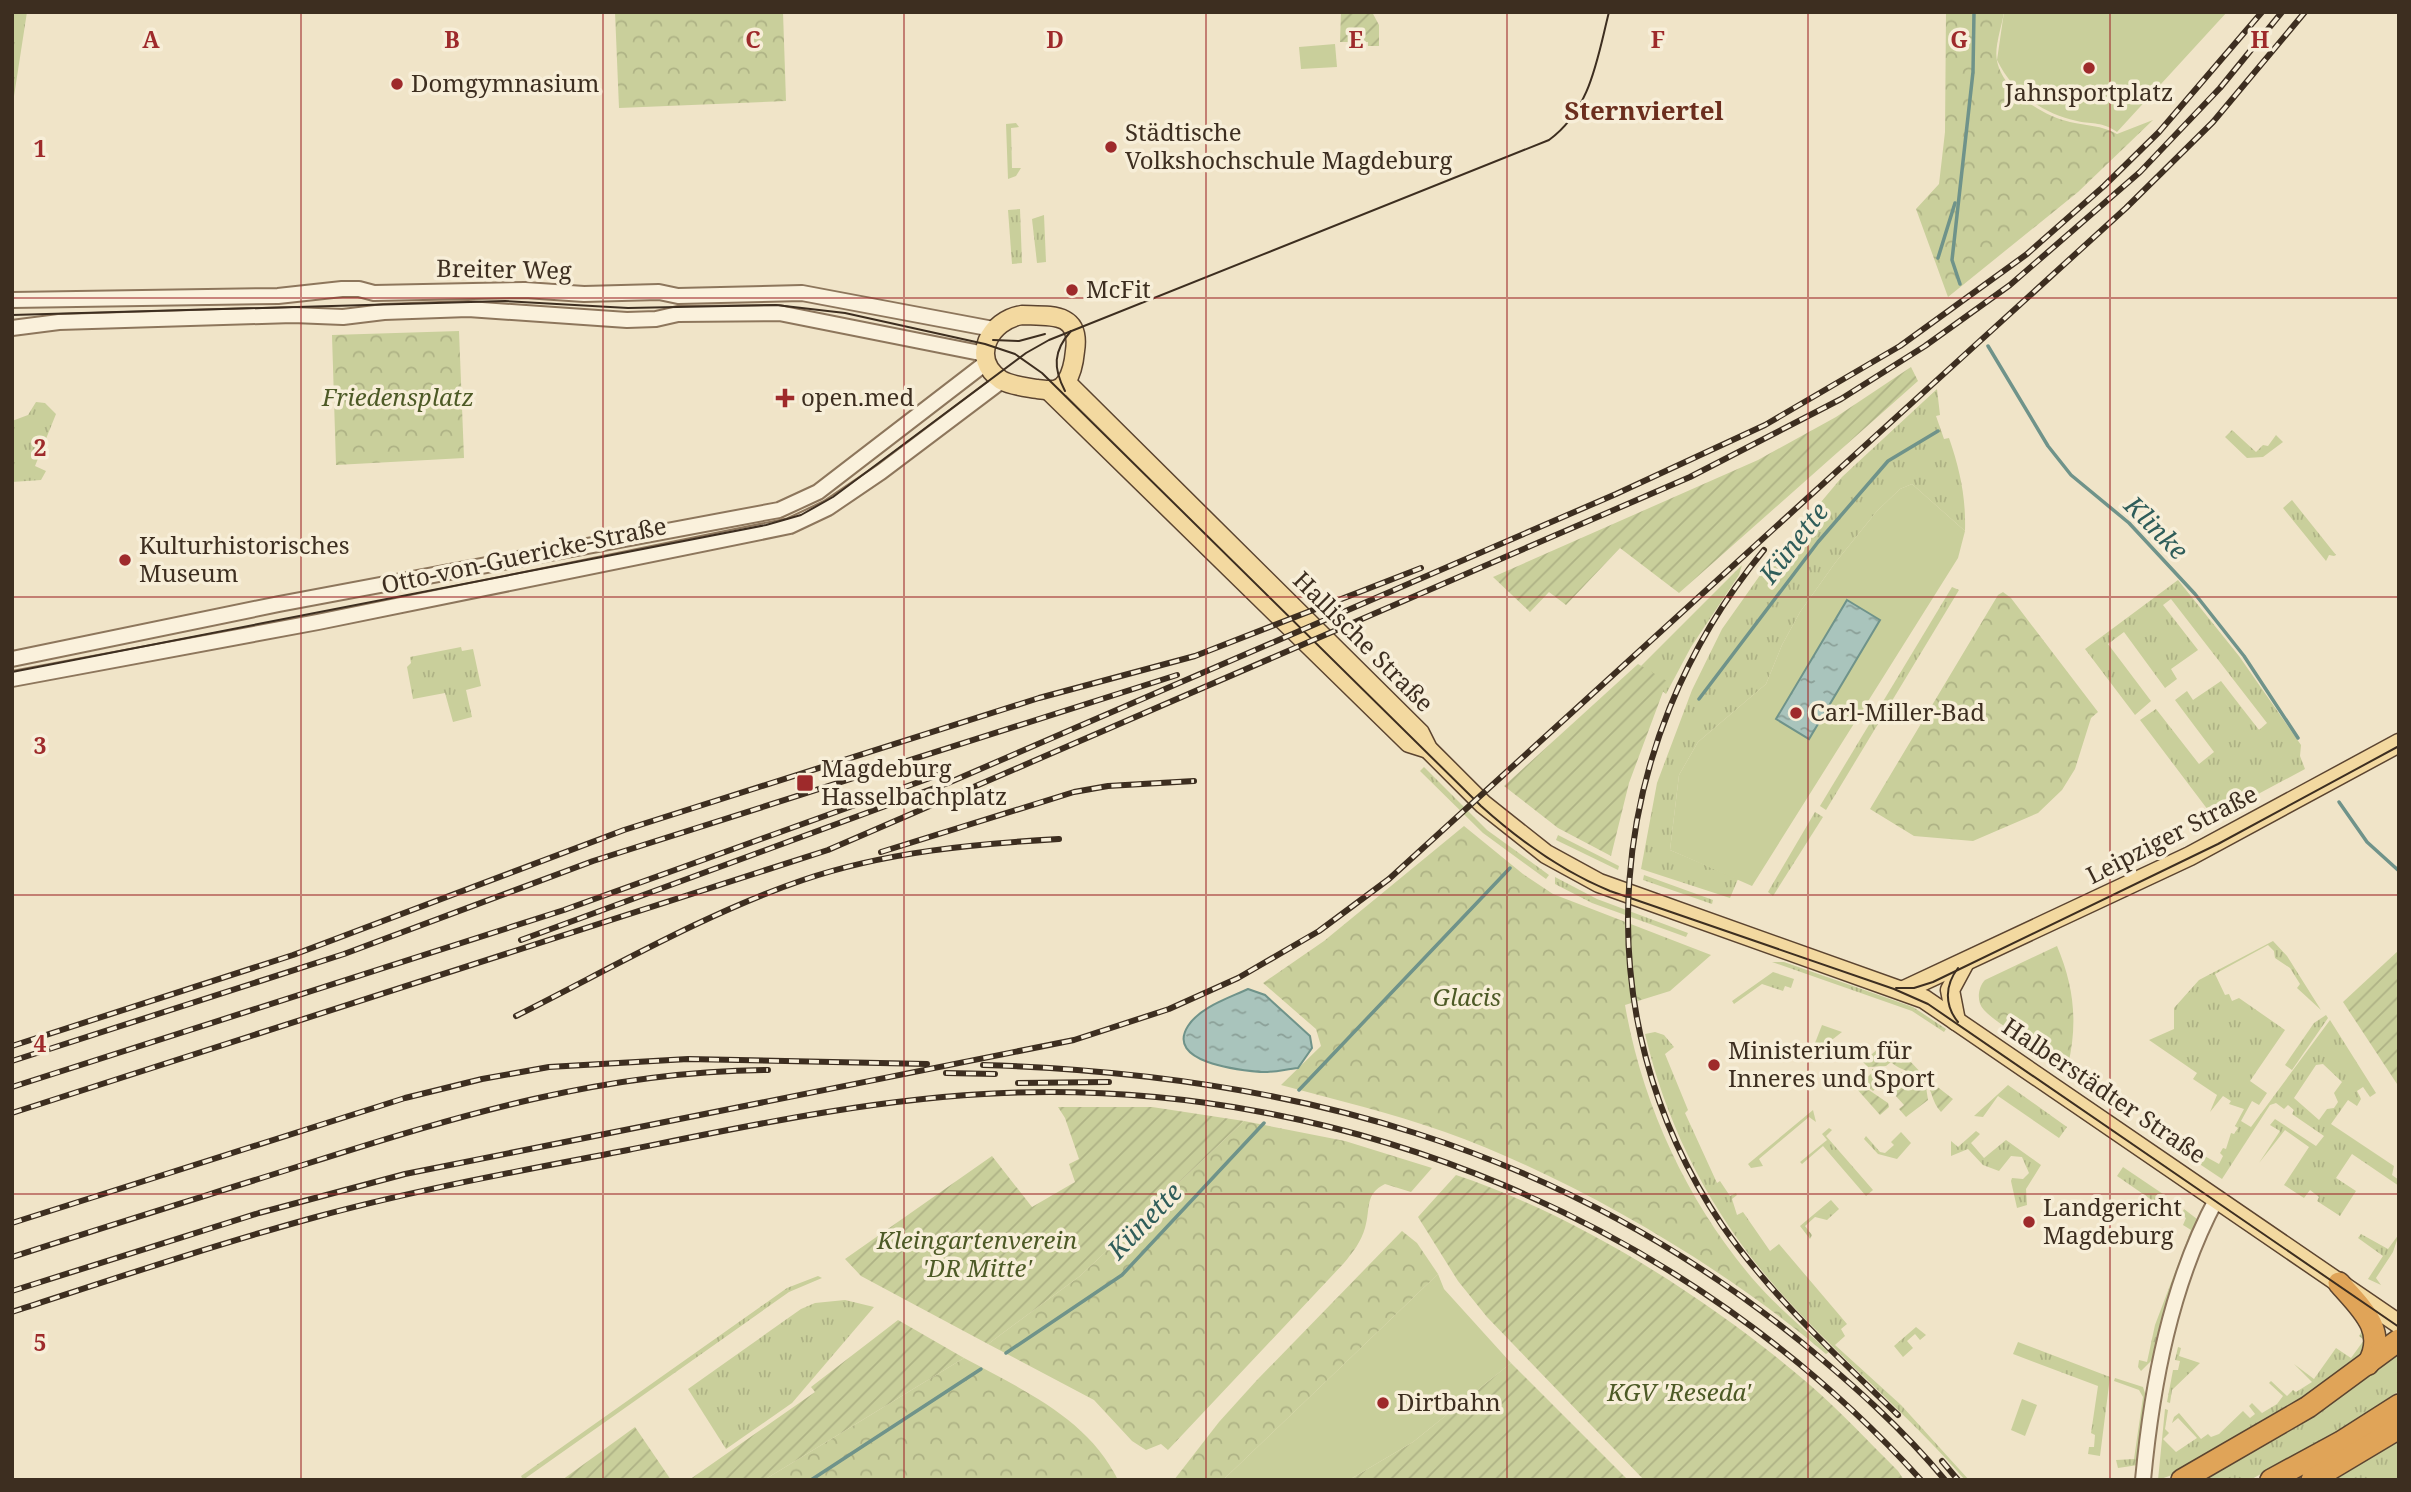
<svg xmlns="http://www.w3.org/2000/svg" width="2411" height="1492" font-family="'Noto Serif',serif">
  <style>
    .grass { fill: url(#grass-tufts); fill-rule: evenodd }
    .park { fill: url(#park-crowns) }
    .garden { fill: url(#garden-furrows) }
    .pitch { fill: #c9cf9b }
    .water { fill: url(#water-ripples); stroke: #6f938a; stroke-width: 2 }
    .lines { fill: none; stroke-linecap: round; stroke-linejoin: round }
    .stream { stroke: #6f938a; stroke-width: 3.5 }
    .minor-casing { stroke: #8d765c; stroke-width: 18 }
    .major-casing { stroke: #5b4430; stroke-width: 21 }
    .highway-casing { stroke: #5b4430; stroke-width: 24 }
    .minor { stroke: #faf1dc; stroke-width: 14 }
    .major { stroke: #f3d9a0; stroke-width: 18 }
    .highway { stroke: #e0a458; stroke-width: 21 }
    .tram { stroke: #3d2e20; stroke-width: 2 }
    .rail-casing { stroke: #3d2e20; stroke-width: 6 }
    .rail { stroke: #f7eed8; stroke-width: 3.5; stroke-dasharray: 10; stroke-linecap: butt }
    .grid { fill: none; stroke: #9e2a2b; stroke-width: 2; stroke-opacity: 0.55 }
    .poi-dot { fill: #9e2a2b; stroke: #f7eed8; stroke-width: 2.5 }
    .labels { text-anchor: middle; stroke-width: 7; stroke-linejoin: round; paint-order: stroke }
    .poi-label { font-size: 24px; fill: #3d2e20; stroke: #f7eed8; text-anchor: start }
    .street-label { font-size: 24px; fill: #3d2e20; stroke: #f7eed8 }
    .park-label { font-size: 24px; font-style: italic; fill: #4d5a26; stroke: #f7eed8 }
    .neighbourhood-label { font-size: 26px; font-weight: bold; fill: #6b2e1e; stroke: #f7eed8 }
    .water-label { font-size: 26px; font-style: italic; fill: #2f5d5a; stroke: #f7eed8 }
    .grid-label { font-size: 23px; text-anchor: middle; font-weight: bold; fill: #9e2a2b; stroke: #f7eed8; stroke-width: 7; stroke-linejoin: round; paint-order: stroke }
  </style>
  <defs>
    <pattern id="grass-tufts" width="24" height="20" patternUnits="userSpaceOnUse" patternTransform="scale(1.75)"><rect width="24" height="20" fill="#c9cf9b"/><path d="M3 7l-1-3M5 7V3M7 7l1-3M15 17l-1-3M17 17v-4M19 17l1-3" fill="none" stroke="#aeb285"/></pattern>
    <pattern id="park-crowns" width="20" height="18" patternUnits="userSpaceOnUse" patternTransform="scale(1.75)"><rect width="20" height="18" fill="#c9cf9b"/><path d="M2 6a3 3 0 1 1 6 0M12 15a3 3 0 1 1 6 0" fill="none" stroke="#aeb285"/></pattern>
    <pattern id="garden-furrows" width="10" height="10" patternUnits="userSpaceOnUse" patternTransform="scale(1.75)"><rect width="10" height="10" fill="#c9cf9b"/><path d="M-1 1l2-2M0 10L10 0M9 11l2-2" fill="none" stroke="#aeb285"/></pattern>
    <pattern id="water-ripples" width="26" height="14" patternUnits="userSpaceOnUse" patternTransform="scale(1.75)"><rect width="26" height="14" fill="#a9c4bc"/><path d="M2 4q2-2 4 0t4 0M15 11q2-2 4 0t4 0" fill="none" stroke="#8ba098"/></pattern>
  </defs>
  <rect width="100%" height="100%" fill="#f0e4c8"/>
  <g class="grass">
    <polygon points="12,12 27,12 12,109"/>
    <polygon points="1016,123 1019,127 1011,128 1012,168 1021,168 1016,176 1008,179 1006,124"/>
    <polygon points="1020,209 1022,263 1012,264 1008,210"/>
    <polygon points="1044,215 1046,262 1037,263 1032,219"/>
    <path d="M1937 389 1940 415 1936 416 1944 439 1949 438C1960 470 1966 497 1965 531L1912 484 1900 489 1877 511 1835 563 1800 612 1782 645 1766 684 1698 742 1679 775 1670 850 1738 879 1730 898 1641 869 1657 783 1692 690 1722 629 1763 571 1842 477Z"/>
    <polygon points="36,402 45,403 56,414 35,466 46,471 41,480 12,482 12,421 28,415"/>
    <polygon points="2232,430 2256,452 2263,445 2268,446 2276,435 2283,442 2263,457 2247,458 2225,437"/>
    <polygon points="2292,500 2336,555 2334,556 2329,555 2326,561 2283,508"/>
    <polygon points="1742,565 1739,575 1691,647 1666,694 1637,670"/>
    <polygon points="2178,580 2239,656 2301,745 2300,756 2305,769 2219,815 2208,810 2140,720 2156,709 2199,764 2214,752 2175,700 2187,691 2193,700 2221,681 2259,730 2267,723 2171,599 2163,605 2198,650 2171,669 2177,679 2165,688 2124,632 2108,644 2151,701 2135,715 2085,649"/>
    <polygon points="1952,587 1959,590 1826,810 1820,806"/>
    <polygon points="461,647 462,651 473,649 481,686 466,690 472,717 453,722 445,693 413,699 407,667 411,663 410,657"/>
    <polygon points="1424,767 1487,830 1549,875 1546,879 1483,833 1420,771"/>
    <polygon points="1815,812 1823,817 1773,896 1768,892"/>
    <polygon points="1558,835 1619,866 1618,870 1556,840"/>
    <polygon points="1644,875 1713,900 1712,904 1643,880"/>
    <polygon points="1555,877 1597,899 1688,933 1686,937 1592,903 1555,884"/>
    <path d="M2273 941 2287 956 2321 1010 2297 988 2300 984 2290 968 2275 958 2274 951 2268 945 2215 974 2225 995 2229 994 2232 1001 2239 998 2285 1030 2250 1081 2267 1093 2259 1105 2252 1101 2241 1121 2251 1127 2330 1020 2376 1093 2370 1097 2363 1087 2357 1091 2361 1099 2357 1106 2348 1100 2331 1124 2394 1166 2392 1175 2399 1180V1186L2352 1154 2336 1178 2356 1191 2340 1216 2317 1201 2319 1197 2310 1190 2304 1198 2284 1185 2309 1147 2285 1130 2259 1163 2280 1131 2270 1125 2275 1119 2316 1146 2324 1136 2292 1114 2294 1110 2288 1105 2284 1109 2276 1103 2270 1105 2222 1179 2165 1141 2168 1136 2188 1150 2190 1148 2219 1164 2223 1156 2220 1153 2223 1148 2226 1149 2231 1133 2234 1134 2238 1128 2235 1126 2244 1109 2229 1104 2231 1101 2223 1096 2210 1112 2217 1095 2193 1079 2197 1073 2149 1040 2174 1029V1008L2199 980ZM2323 1064 2342 1082 2334 1093 2338 1102 2334 1108 2327 1109 2319 1120 2294 1098 2316 1065Z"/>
    <polygon points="1772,962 1784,962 1913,1007 1946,1029 1944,1032 1912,1011"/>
    <polygon points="1773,972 1794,979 1791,988 1785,986 1783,991 1762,984 1734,1004 1732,1001"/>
    <polygon points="2326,1015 2328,1018 2292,1070 2285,1065 2314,1023"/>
    <polygon points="1822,1025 1842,1032 1824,1046 1815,1043"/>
    <path d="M1655 1032 1664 1035 1674 1047 1665 1054 1688 1110 1685 1113 1717 1183 1720 1181 1730 1196 1736 1193 1737 1195 1732 1199 1737 1215 1743 1212 1770 1251 1779 1244 1847 1324 1841 1329 1845 1336 1835 1345 1901 1405 1969 1480H1965C1900 1404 1820 1343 1758 1266 1703 1197 1665 1119 1645 1034Z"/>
    <polygon points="2008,1085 2067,1127 2059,1138 1998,1096 1983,1117 1974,1116"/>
    <polygon points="1813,1110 1816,1122 1809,1117 1759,1159 1763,1166 1751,1168 1748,1164"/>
    <polygon points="1829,1128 1832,1130 1826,1136 1873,1190 1866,1196 1823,1146 1802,1164 1800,1162 1827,1140 1822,1134"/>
    <polygon points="1976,1131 1980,1134 1971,1143 1984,1158 2006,1140 2041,1165 2026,1189 2027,1205 2017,1208 2011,1181 2012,1178 2023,1179 2029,1173 2022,1157 2011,1156 1999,1171 1983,1165 1968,1149 1951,1156 1951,1141 1958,1147"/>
    <polygon points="1901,1132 1911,1143 1897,1159 1878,1154 1864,1139 1866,1136 1880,1152 1885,1153 1894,1145 1891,1142"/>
    <polygon points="2123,1167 2166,1196 2159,1205 2117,1176"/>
    <polygon points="1831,1200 1839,1209 1827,1220 1815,1217 1805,1226 1812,1235 1810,1239 1800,1226"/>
    <polygon points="2184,1209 2197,1219 2154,1358 2141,1371 2138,1367 2139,1360 2147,1362 2155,1325 2191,1230 2183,1225 2186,1218 2181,1215"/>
    <polygon points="2361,1234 2388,1249 2399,1234 2393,1252 2376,1278 2381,1285 2368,1279 2383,1256 2358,1238"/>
    <polygon points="818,1276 822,1278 789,1292 523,1480 521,1476 787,1288"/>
    <polygon points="845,1300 874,1307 792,1403 726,1449 688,1389 801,1309 815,1303"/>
    <polygon points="1916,1327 1926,1335 1920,1340 1915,1334 1907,1341 1913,1348 1903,1357 1894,1346"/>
    <polygon points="2362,1331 2371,1337 2368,1352 2314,1394 2175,1474 2158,1480 2165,1409 2168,1410 2165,1429 2169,1433 2163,1439 2176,1452 2197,1438 2178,1418 2172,1423 2174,1417 2179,1413 2201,1439 2208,1434 2211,1437 2219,1434 2243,1411 2250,1418 2255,1414 2249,1406 2252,1403 2262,1413 2277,1404 2283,1396 2269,1383 2271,1381 2287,1396 2293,1390 2296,1392 2312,1382 2294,1364 2314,1379 2336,1348 2351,1358 2364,1340 2359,1336"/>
    <polygon points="2018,1342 2110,1377 2100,1456 2088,1454 2089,1447 2094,1447 2095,1435 2091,1433 2098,1386 2013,1354"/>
    <polygon points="2178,1347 2181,1348 2179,1356 2200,1363 2172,1390 2170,1403 2167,1402 2173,1370 2178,1370 2180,1361 2175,1360"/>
    <polygon points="2399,1350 2399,1391 2335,1434 2250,1480 2199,1480"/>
    <polygon points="2115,1378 2143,1387 2146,1396 2138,1465 2118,1468 2116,1460 2134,1459 2143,1397 2139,1390 2114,1381"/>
    <polygon points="2399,1440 2399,1480 2335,1480"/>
  </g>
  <g class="park">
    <polygon points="615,12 783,12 786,101 619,108"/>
    <path d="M1946 12H2004C2002 26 1994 47 1997 61 2003 91 2043 116 2070 122 2087 126 2101 125 2117 134L2153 120 2078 192 1948 297 1916 209 1939 184 1945 132Z"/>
    <polygon points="459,331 464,458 336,465 332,335"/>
    <polygon points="2003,592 2011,598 2098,712 2091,718 2075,769 2062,790 2038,813 1973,841 1914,836 1870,809 1998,595"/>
    <path d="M1464 826 1523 874 1553 894 1711 955 1670 991 1625 1005C1642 1104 1687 1201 1752 1278 1775 1305 1803 1328 1829 1352L1826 1354C1725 1267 1571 1177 1445 1132 1392 1113 1336 1100 1281 1085L1321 1046 1316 1029 1263 983 1324 941Z"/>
    <path d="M2057 946C2074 986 2078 1023 2068 1065 2049 1053 1997 1025 1984 1010 1976 1002 1978 987 1985 980Z"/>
    <path d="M1244 1121 1345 1141 1432 1168 1411 1192 1385 1184C1364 1194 1371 1209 1365 1228 1361 1242 1353 1252 1344 1263L1168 1450 1161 1444 1146 1450 1132 1441 1094 1400 988 1344 1080 1276Z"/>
    <polygon points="1402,1231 1417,1243 1438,1274 1223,1480 1174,1480 1219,1422 1257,1380"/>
    <path d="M964 1358C1021 1389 1088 1418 1118 1480H764Z"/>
  </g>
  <g class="garden">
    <polygon points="1341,12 1372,12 1379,25 1379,46 1368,46 1368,42 1340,42"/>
    <polygon points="1911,367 1918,381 1679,593 1620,548 1566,605 1549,592 1530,612 1493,577 1758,460 1836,417"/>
    <polygon points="1638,664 1667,681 1629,783 1611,856 1558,828 1504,786"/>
    <polygon points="2399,950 2399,1087 2343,1002"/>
    <path d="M1889 1039 1926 1078 1953 1099 1941 1112C1931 1101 1933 1091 1925 1082 1916 1071 1901 1072 1891 1062L1886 1066 1868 1067 1863 1062Z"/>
    <polygon points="1872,1069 1884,1069 1897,1082 1904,1075 1900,1072 1914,1077 1926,1087 1928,1100 1906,1117 1899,1109 1904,1105 1883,1082 1873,1091 1862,1082 1872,1073"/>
    <polygon points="1860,1084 1888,1103 1889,1107 1880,1115 1856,1088"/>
    <polygon points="1058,1107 1152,1107 1244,1121 1080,1276 988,1344 861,1276 845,1259 992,1156 1032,1207 1075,1182 1069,1164 1079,1159 1065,1118"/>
    <path d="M1456 1175C1581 1217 1711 1300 1810 1385 1841 1412 1869 1442 1898 1471L1904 1480H1644L1487 1317 1458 1281 1418 1217Z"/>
    <polygon points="898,1320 964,1358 764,1480 689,1480 815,1392 811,1387"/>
    <polygon points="1511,1363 1628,1480 1349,1480 1413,1442"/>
    <polygon points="635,1427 671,1480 562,1480"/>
  </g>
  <g class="pitch">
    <path d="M2004 12H2227L2117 132C2101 121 2095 125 2077 121 2042 114 2012 91 1997 60Z"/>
    <polygon points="1335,44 1337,67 1301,69 1299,47"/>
    <polygon points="1912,484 1965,531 1958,558 1752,886 1670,850 1679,775 1698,742 1766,684 1782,645 1800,612 1835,563 1877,511 1900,489"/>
    <polygon points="1438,1274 1444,1289 1511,1363 1413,1442 1349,1480 1223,1480"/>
    <polygon points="2022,1399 2037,1405 2025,1436 2011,1430"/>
  </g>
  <g class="water">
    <polygon points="1847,600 1880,620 1809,739 1776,719"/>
    <path d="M1248 989 1265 995 1310 1036 1312 1048 1298 1068C1286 1069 1272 1073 1260 1072 1238 1070 1165 1062 1188 1026 1200 1007 1229 998 1248 989Z"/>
  </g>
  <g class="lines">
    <g class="stream">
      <polyline points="1938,258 1955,203"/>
      <polyline points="1960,284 1952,260 1973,72 1974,12"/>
      <polyline points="1988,346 2048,446 2071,475 2129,523 2195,594 2244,656 2298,738"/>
      <polyline points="1699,699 1818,542 1888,461 1938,431"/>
      <polyline points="2339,802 2367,842 2399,871"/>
      <polyline points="1299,1090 1510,868"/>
      <polyline points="1006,1353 1122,1275 1264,1123"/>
      <polyline points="811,1480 981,1369"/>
    </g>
    <defs>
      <g id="minor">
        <polyline points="12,300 278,296 342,289 359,289 374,293 525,290 584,294 659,292 678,296 802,293 993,329"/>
        <polyline points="12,328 59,322 293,315 343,317 384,312 468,309 627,320 656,319 678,314 779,313 985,354"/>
        <polyline points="12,659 279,604 779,510 818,492 987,362"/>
        <polyline points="12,679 318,622 790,526 828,508 881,472 1003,380"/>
        <path d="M2143 1480C2152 1384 2171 1283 2217 1198"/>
      </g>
      <g id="major">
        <path d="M1022 315C1051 316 1081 312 1075 351 1074 362 1072 373 1066 382 1059 393 1048 390 1037 389 1026 387 1012 386 1001 380 969 358 990 320 1022 315Z"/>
        <polyline points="1066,382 1420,733 1428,749 1483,804 1546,854 1599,883 1924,999 2399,1324"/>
        <polyline points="1049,391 1409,743 1428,749"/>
        <polyline points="1904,990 2190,856 2399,743"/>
        <polyline points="1956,1021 1950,990 1964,964"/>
      </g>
      <g id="highway">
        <path d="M2339 1283C2361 1308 2388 1331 2368 1364"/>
        <polyline points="2182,1480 2308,1407 2399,1340"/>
        <polyline points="2271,1480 2341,1442 2399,1405"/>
        <polyline points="2312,1480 2399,1428"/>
      </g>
    </defs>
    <use href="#minor" class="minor-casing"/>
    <use href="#major" class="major-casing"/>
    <use href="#highway" class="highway-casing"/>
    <use href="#minor" class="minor"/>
    <use href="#major" class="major"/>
    <use href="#highway" class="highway"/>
    <g class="tram">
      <path d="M12 315 505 301 628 308 776 305 845 313 985 344 1015 354 1042 373 1481 806C1520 841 1561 871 1610 891L1894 989 1928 1004 2399 1327"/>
      <polyline points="993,340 1019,341 1045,334"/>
      <path d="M1065 391C1053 368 1053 351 1071 331"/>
      <path d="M12 672 766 525 801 515 833 497 1026 353 1049 340 1549 140C1591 109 1597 59 1609 12"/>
      <path d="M1958 968C1945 985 1944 1005 1958 1022"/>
      <polyline points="1896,988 1914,988 1933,982 2218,844 2399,746"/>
    </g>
    <defs>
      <g id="rail">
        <path d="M1764 550C1604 744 1579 1013 1722 1225 1771 1296 1837 1356 1898 1415"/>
        <polyline points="881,852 1074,792 1108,786 1194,781"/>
        <polyline points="521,940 948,783 1616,494 1765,425 1900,346 2027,254 2104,186 2159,132 2262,12"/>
        <path d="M516 1016C608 970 706 913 803 880 885 852 973 844 1059 839"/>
        <polyline points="12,1046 293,955 624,830 1039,698 1195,656 1421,568"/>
        <polyline points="12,1061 344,954 593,861 1177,675"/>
        <path d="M983 1065C1289 1074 1559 1146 1800 1341 1851 1383 1902 1428 1945 1480"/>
        <polyline points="946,1073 995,1074"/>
        <polyline points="1018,1083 1109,1082"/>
        <polyline points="12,1087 564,910 941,774"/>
        <polyline points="12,1113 828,850 1690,477 1841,399 1925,346 2010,285 2140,172 2220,88 2282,12"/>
        <polyline points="12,1223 405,1098 482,1079 549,1067 688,1059 927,1064"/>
        <path d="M12 1257C110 1225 208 1195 306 1164 460 1115 605 1071 768 1070"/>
        <polyline points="12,1291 259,1213 405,1174 1074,1040 1169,1009 1238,978 1319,931 1389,879 2126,208 2213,122 2305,12"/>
        <path d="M12 1312C113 1279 214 1245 316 1217 419 1189 524 1170 628 1150 752 1125 877 1098 1004 1093 1348 1079 1690 1225 1921 1480"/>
        <polyline points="1942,1461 1958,1480"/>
      </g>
    </defs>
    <use href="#rail" class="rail-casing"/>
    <use href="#rail" class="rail"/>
  </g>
  <path class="grid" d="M301 12V1480M603 12V1480M904 12V1480M1206 12V1480M1507 12V1480M1808 12V1480M2110 12V1480M12 298H2399M12 597H2399M12 895H2399M12 1194H2399"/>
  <g class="poi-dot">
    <circle cx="2089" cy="68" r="7"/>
    <circle cx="397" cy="84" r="7"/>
    <circle cx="1111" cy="147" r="7"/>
    <circle cx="1072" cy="290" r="7"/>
    <path d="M781.5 387.5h7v7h7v7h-7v7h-7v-7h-7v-7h7z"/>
    <circle cx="125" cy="560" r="7"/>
    <circle cx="1796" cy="713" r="7"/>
    <rect x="796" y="774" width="18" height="18" rx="3.5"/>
    <circle cx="1714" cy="1065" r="7"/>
    <circle cx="2029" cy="1222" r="7"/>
    <circle cx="1383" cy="1403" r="7"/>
  </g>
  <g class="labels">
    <g class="poi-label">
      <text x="411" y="92">Domgymnasium</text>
      <text x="2089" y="101" text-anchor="middle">Jahnsportplatz</text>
      <text x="1125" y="141">Städtische<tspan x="1125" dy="28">Volkshochschule Magdeburg</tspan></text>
      <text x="1086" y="298">McFit</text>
      <text x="801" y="406">open.med</text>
      <text x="139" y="554">Kulturhistorisches<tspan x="139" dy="28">Museum</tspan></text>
      <text x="1810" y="721">Carl-Miller-Bad</text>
      <text x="821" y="777">Magdeburg<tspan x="821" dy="28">Hasselbachplatz</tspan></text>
      <text x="1728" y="1059">Ministerium für<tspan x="1728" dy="28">Inneres und Sport</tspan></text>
      <text x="2043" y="1216">Landgericht<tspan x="2043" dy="28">Magdeburg</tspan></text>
      <text x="1397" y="1411">Dirtbahn</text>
    </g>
    <g class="street-label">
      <text transform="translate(504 270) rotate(1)" y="8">Breiter Weg</text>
      <text transform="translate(524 556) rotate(-12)" y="8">Otto-von-Guericke-Straße</text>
      <text transform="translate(1363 642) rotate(45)" y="8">Hallische Straße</text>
      <text transform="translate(2172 835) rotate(-27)" y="8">Leipziger Straße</text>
      <text transform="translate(2104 1091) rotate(34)" y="8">Halberstädter Straße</text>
    </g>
    <g class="park-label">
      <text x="398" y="406">Friedensplatz</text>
      <text x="1467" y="1006">Glacis</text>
      <text x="977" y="1249">Kleingartenverein<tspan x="977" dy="28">'DR Mitte'</tspan></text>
      <text x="1679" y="1401">KGV 'Reseda'</text>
    </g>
    <g class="neighbourhood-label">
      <text x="1644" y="120">Sternviertel</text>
    </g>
    <g class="water-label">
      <text transform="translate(2156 528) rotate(45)" y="9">Klinke</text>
      <text transform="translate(1794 543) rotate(-52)" y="9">Künette</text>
      <text transform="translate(1145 1221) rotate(-46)" y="9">Künette</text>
    </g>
  </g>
  <g class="grid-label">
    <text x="151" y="48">A</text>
    <text x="452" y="48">B</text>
    <text x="753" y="48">C</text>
    <text x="1055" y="48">D</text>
    <text x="1356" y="48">E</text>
    <text x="1658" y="48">F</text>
    <text x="1959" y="48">G</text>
    <text x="2260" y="48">H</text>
    <text x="40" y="157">1</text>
    <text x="40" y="456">2</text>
    <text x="40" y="754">3</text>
    <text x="40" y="1052">4</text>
    <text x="40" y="1351">5</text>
  </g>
  <rect width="2411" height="1492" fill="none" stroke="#3d2e20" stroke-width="28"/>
</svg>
